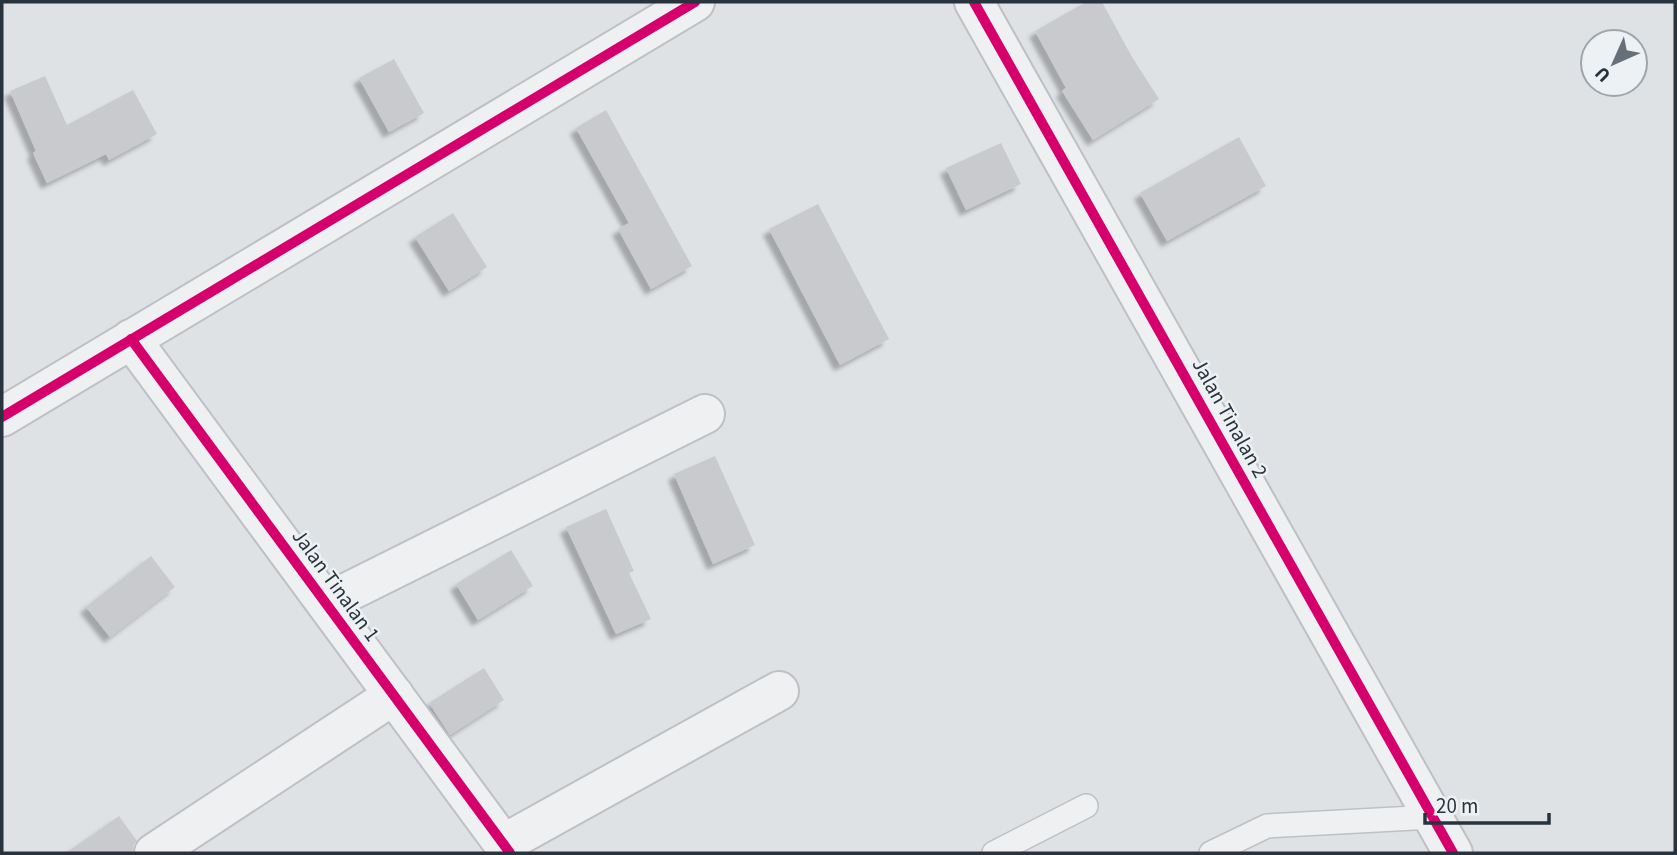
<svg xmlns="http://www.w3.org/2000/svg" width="1677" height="855" font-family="'Source Sans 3',sans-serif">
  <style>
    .building { fill: #c8cacd; filter: url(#shadow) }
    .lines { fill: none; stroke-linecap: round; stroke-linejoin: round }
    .service-casing { stroke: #bec0c3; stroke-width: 26 }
    .minor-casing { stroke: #bec0c3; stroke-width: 42 }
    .service { stroke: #eff0f1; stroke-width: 23 }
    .minor { stroke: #eff0f1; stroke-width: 38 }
    .cycleway-casing { stroke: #edf1f4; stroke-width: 15 }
    .cycleway { stroke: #d6006c; stroke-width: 10 }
    .labels { text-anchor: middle; stroke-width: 5; stroke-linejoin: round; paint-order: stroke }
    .street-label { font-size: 21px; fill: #27333d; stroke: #edf1f4 }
  </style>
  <defs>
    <filter id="shadow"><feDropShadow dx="-6" dy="6" stdDeviation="2" flood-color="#0004"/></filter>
  </defs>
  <rect width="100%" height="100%" fill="#dfe2e5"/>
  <g class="building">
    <polygon points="1086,2 1102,2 1132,57 1159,99 1093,140 1062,91 1066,88 1035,31"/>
    <polygon points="394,59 424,113 389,132 359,78"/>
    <polygon points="45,76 67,125 133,90 157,134 109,160 106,154 47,183 33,153 36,151 10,91"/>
    <polygon points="606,110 692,266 651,289 618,229 629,223 576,128"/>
    <polygon points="1239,137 1266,186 1167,241 1140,193"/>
    <polygon points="1001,143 1021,184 966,210 946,168"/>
    <polygon points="818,204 889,339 840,365 769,229"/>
    <polygon points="453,213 487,267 449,291 415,237"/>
    <polygon points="715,456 755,545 713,564 674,474"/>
    <polygon points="606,509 634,571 629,573 651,619 616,634 566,527"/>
    <polygon points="511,550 533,586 478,620 456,584"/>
    <polygon points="151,556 175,587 110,637 86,607"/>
    <polygon points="484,668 504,700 450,735 429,703"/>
    <polygon points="119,816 137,841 134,844 132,853 66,853"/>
  </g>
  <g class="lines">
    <defs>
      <g id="service">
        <polyline points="994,853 1086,806"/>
        <polyline points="1211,853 1267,826 1433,817"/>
      </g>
      <g id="minor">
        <polyline points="974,2 1453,853"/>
        <polyline points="131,339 510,853"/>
        <polyline points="2,417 695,2"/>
        <polyline points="326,603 705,414"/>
        <polyline points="503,844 779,691"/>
        <polyline points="154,853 394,695"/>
      </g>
    </defs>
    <use href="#service" class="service-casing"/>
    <use href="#minor" class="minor-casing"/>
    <use href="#service" class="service"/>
    <use href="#minor" class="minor"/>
    <defs>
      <g id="cycleway">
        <polyline points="974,2 1453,853"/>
        <polyline points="131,339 510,853"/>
        <polyline points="2,417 695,2"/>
      </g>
    </defs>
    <use href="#cycleway" class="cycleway-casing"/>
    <use href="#cycleway" class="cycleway"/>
  </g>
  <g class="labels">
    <g class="street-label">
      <text transform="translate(1230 418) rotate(61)" y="7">Jalan Tinalan 2</text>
      <text transform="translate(336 585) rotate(54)" y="7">Jalan Tinalan 1</text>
    </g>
  </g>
  <rect width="1677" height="855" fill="none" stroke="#27333d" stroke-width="7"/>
  <g transform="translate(1614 63) rotate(225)"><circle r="33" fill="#edf1f4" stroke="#9ea5ab" stroke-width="2"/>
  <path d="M0-5L12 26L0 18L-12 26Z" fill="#677078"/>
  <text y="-10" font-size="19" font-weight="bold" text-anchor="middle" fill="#27333d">U</text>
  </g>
  <path d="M1425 813v10h124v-10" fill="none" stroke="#27333d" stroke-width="3.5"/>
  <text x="1436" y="813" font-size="21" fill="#27333d" stroke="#edf1f4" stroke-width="5" paint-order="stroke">20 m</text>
</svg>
